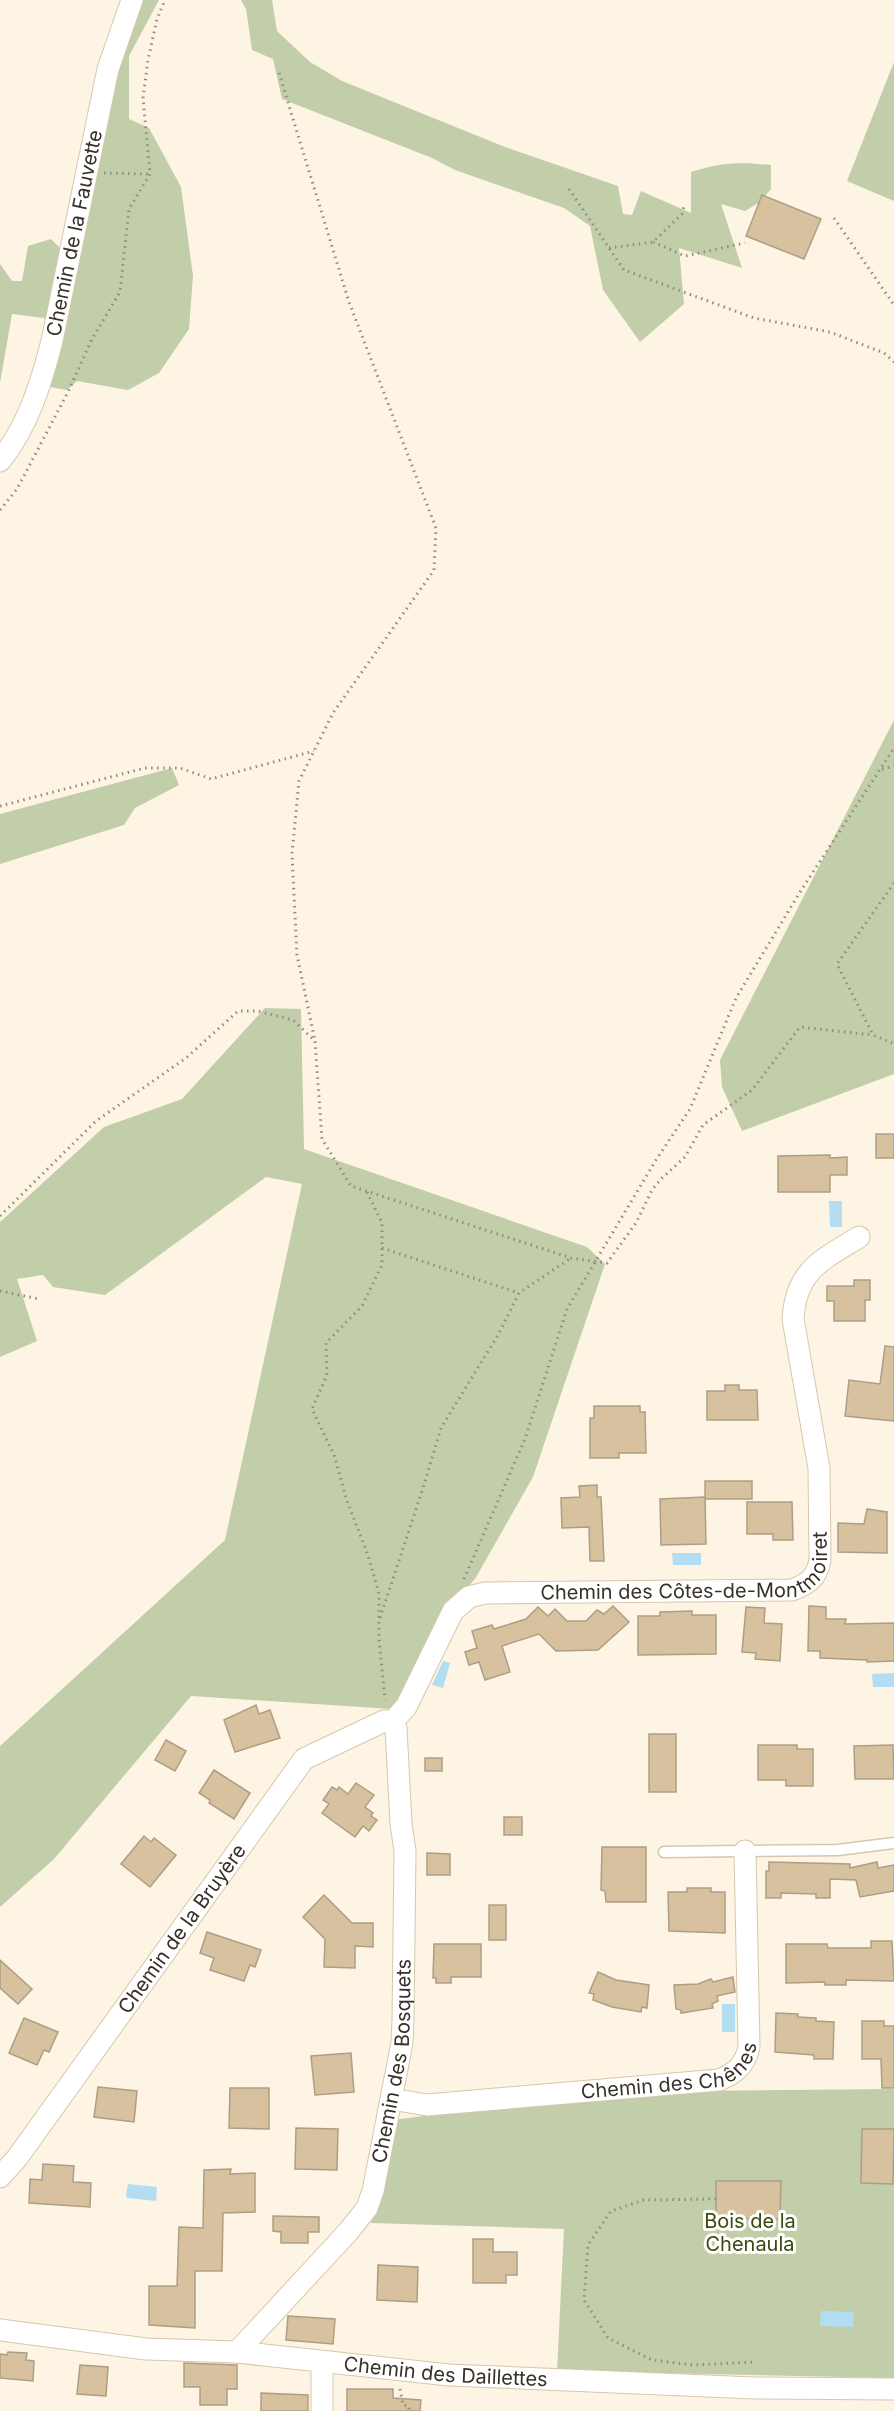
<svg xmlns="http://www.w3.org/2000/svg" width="894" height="2411" font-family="Inter,sans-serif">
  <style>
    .green { fill: #c2cdaa }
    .water { fill: #b3ddf2 }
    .building { fill: #d7c19e; stroke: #ad9e85; stroke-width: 1.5 }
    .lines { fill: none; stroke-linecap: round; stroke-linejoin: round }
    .lane-casing { stroke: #d7c7ad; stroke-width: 13 }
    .street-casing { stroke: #d7c7ad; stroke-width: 23 }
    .path { stroke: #938b7f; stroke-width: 3; stroke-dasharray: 1.5 4.5; stroke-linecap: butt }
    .lane { stroke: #fff; stroke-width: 10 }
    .street { stroke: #fff; stroke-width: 21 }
    .labels { text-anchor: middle; stroke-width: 6; stroke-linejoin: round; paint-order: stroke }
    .street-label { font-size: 20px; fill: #373127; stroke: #fff }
    .park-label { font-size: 20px; fill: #3c480d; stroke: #fff }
  </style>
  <rect width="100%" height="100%" fill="#fef4e4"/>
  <g class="green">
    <polygon points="139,0 159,0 129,56 129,119 149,128 181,187 193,276 189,329 159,373 128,390 77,381 67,390 50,387 62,341 44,318 12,314 0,383 0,264 12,281 22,281 28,246 51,239 68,256 99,128"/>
    <path d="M241 0H272L277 31 310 62 342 81 505 147 618 186 623 214 632 215 641 191 691 213V172C722 162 738 162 771 165V189L760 202 745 211 721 204 742 268 679 248 684 304 640 342 603 290 590 226 564 208 455 170 432 158 282 99 273 59 252 50 246 9Z"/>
    <polygon points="894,62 894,201 847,181"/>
    <polygon points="894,720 894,1074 742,1131 722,1087 720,1060"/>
    <polygon points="172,768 179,785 135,808 124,825 0,864 0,814"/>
    <polygon points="265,1008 301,1009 304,1149 587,1247 605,1264 533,1477 475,1579 450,1606 412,1677 391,1709 191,1696 54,1859 0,1907 0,1746 225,1540 302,1184 266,1177 105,1295 53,1287 43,1275 17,1279 37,1341 0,1357 0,1222 104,1127 182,1099"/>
    <polygon points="894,2089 894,2378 557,2371 564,2229 371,2223 392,2120 543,2101 695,2091"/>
  </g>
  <g class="water">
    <polygon points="829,1201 842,1201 842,1227 830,1227"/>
    <polygon points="672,1553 701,1553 701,1565 673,1565"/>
    <polygon points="443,1661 450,1663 443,1688 432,1685"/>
    <polygon points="894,1673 894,1687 873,1687 872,1674"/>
    <rect x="722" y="2004" width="13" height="28"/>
    <polygon points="128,2184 157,2187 156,2201 127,2198 126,2194"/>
    <polygon points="821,2311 854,2312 853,2327 820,2326"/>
  </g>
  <g class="building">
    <polygon points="762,195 821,219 804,259 746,236"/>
    <rect x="876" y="1134" width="18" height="24"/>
    <polygon points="830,1155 830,1158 847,1157 847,1175 830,1175 830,1192 778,1192 778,1156"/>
    <polygon points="854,1280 870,1280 870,1300 865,1300 865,1321 834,1321 834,1301 827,1301 827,1286 854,1286"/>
    <polygon points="885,1346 894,1347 894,1421 845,1416 849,1380 880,1384"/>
    <polygon points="725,1385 739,1385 739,1390 757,1390 758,1420 707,1420 707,1391 725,1391"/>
    <polygon points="594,1406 640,1406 640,1412 645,1412 646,1453 619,1453 619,1458 590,1458 590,1418 594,1418"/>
    <rect x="705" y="1481" width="47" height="18"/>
    <polygon points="597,1485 597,1497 601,1497 604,1561 590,1561 589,1527 562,1528 561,1498 580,1497 579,1486"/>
    <polygon points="705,1497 706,1544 661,1545 660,1499"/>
    <polygon points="747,1502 792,1502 793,1540 773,1540 773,1534 747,1534"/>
    <polygon points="867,1509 887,1512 887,1553 838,1552 838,1523 864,1524"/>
    <polygon points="613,1606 629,1622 598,1650 556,1651 539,1634 502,1646 510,1672 485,1680 479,1662 469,1665 465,1652 477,1648 472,1631 492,1625 494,1629 526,1619 538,1607 548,1616 555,1609 567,1621 586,1621 597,1610 604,1614"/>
    <polygon points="809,1606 826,1607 826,1619 846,1619 845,1624 894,1623 894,1661 867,1662 867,1660 820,1658 820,1651 808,1651"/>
    <polygon points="746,1607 765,1608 764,1623 782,1624 780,1661 755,1659 756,1653 742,1652"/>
    <polygon points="692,1611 692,1615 716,1615 716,1654 638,1655 638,1616 660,1616 660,1612"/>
    <polygon points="256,1705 259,1714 270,1710 280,1738 235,1752 224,1720"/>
    <rect x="649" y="1734" width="27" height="58"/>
    <polygon points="166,1740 186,1751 175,1771 155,1760"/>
    <polygon points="758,1745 797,1745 797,1749 813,1749 813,1786 786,1786 786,1780 758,1780"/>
    <polygon points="893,1745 894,1779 855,1779 854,1746"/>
    <rect x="425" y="1758" width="17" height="13"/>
    <polygon points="214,1770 250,1793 234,1819 209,1803 210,1800 199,1793"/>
    <polygon points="356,1783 374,1795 365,1807 373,1813 371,1816 377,1820 369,1831 363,1826 355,1837 322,1813 329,1804 323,1800 332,1787 337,1790 339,1787 348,1794"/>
    <rect x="504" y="1817" width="18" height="18"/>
    <polygon points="144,1836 151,1842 154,1838 176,1855 150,1887 121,1864"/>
    <polygon points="602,1847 646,1847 646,1902 606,1902 605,1891 601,1890"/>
    <polygon points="427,1853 450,1854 450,1875 427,1875"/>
    <polygon points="769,1862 850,1864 850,1868 877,1862 878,1868 894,1865 894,1891 860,1897 856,1880 830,1879 830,1898 816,1898 816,1894 781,1893 781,1898 766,1898 766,1871 769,1871"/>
    <polygon points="687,1888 711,1888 711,1892 725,1892 725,1933 669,1931 668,1892 687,1892"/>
    <polygon points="324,1895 352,1923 373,1923 373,1947 355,1946 355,1968 324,1967 325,1939 303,1917"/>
    <rect x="489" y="1905" width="17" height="35"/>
    <polygon points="207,1932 261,1950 255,1967 250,1965 244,1981 210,1970 214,1958 200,1953"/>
    <polygon points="871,1941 892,1941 894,1981 846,1980 846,1985 825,1985 825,1982 786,1983 786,1944 827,1944 828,1948 871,1948"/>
    <polygon points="434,1944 481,1944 481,1977 451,1977 451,1983 436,1983 436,1978 433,1978"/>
    <polygon points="0,1960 32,1989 18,2004 0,1988"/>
    <polygon points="598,1972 616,1980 649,1985 647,2008 642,2007 641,2012 612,2007 593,2000 594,1994 589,1993"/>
    <polygon points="733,1977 735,1992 717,1996 718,2001 712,2004 713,2008 681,2013 681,2010 676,2009 674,1985 698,1984 711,1979 713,1982"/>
    <polygon points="776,2013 798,2014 798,2017 816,2018 816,2021 834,2022 833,2059 814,2059 814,2055 775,2052"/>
    <polygon points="24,2018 58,2032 49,2052 44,2050 37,2065 9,2053"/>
    <polygon points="862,2021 884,2021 884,2026 894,2026 894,2088 882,2088 881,2059 862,2059"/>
    <polygon points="351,2053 354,2092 315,2095 311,2056"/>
    <polygon points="98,2087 137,2091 134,2122 94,2117"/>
    <polygon points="230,2088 269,2088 269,2129 229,2128"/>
    <polygon points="296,2128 338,2129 337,2170 295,2169"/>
    <polygon points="862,2129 894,2129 893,2184 861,2183"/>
    <polygon points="43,2164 74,2166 73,2182 91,2183 90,2207 29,2203 30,2179 42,2180"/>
    <polygon points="231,2169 230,2174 255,2173 255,2212 223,2213 222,2271 195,2271 195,2328 149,2325 149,2286 177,2286 179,2227 203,2228 204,2170"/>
    <polygon points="716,2181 781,2181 780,2219 716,2218"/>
    <polygon points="273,2216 319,2217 319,2232 308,2232 308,2243 281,2243 281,2232 273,2231"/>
    <polygon points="473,2239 493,2239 493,2252 517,2252 517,2275 506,2275 506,2283 473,2283"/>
    <polygon points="378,2265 418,2267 417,2302 377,2300"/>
    <polygon points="288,2316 335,2319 333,2344 286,2340"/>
    <polygon points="8,2352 27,2353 26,2360 34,2361 33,2381 0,2378 0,2354 7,2355"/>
    <polygon points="184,2363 237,2365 237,2389 227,2389 227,2405 200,2405 200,2387 184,2387"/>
    <polygon points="80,2365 108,2367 106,2396 77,2394"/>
    <polygon points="347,2389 393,2389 393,2398 421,2400 420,2411 347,2411"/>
    <polygon points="261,2393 308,2395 308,2411 261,2411"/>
  </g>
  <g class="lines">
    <defs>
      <polyline id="lane" points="664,1852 838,1850 894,1843"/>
      <g id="street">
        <path id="s1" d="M0 461C28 426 41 384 52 341L108 69 132 0"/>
        <path id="s2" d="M393 1721 406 1707 453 1611 469 1597 485 1593 792 1590C808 1584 817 1578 820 1560L819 1468 793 1319C796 1270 822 1260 859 1237"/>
        <path id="s3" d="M391 2099 427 2105 719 2080C736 2073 745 2065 749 2047L745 1851"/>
        <path id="s4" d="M0 2177 17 2158 304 1759 384 1721H393"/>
        <path id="s5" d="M0 2330 146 2349 237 2352 449 2375 754 2388 894 2389"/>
        <path id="s6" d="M237 2352 348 2232 367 2208 373 2191 402 2043 403 2020 405 1851 401 1824 396 1728 393 1721"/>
        <polyline points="322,2411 322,2362"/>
      </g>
    </defs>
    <use href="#lane" class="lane-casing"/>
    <use href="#street" class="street-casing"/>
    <g class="path">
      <polyline points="279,73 349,302 436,528 434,570 333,713 299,781 292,854 297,955 315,1041"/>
      <polyline points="104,173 150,174"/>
      <polyline points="569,189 624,270 754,318 830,332 884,353 894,362"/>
      <polyline points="834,218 894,305"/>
      <polyline points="653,242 685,256 745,243"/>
      <polyline points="609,248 653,242 682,214 684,206"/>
      <polyline points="0,510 17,489 68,392 92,339 120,292 129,209 150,174 143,98 148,60 157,19 165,0"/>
      <polyline points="882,769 894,766"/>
      <polyline points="0,806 145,768 180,768 211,779 314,751"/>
      <polyline points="894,883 837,964 873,1035 894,1044"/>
      <polyline points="367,1192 382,1223 382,1265 362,1306 326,1343 327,1375 312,1409 334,1455 347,1501 368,1555 379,1594 379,1639 385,1700"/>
      <polyline points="0,1216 96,1121 186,1058 238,1011 258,1011 293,1020 315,1041 322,1139 351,1186 571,1258 607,1263 636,1223 652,1190 661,1179 685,1157 703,1125 752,1090 800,1027 873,1035"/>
      <polyline points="382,1248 519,1293"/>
      <polyline points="0,1291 39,1299"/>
      <polyline points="464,1579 525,1439 567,1309 656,1160 690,1109 736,998 800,892 894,748"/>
      <polyline points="380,1618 423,1488 441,1428 498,1335 519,1293 571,1258"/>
      <polyline points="716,2199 644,2200 611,2211 588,2245 584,2300 608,2338 652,2360 692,2365 755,2362"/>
      <polyline points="400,2389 403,2405 409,2406 409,2411"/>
    </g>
    <use href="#lane" class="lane"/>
    <use href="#street" class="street"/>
  </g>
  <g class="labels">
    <g class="street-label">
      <text dy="7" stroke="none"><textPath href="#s1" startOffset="242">Chemin de la Fauvette</textPath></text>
      <text dy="7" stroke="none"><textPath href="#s2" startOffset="381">Chemin des Côtes-de-Montmoiret</textPath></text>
      <text dy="7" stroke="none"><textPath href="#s4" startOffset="308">Chemin de la Bruyère</textPath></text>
      <text dy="7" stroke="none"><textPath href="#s6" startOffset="344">Chemin des Bosquets</textPath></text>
      <text dy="7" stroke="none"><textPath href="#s3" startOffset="286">Chemin des Chênes</textPath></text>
      <text dy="7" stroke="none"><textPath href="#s5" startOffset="448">Chemin des Daillettes</textPath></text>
    </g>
    <g class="park-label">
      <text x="750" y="2228">Bois de la<tspan x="750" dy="23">Chenaula</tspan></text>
    </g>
  </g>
</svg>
